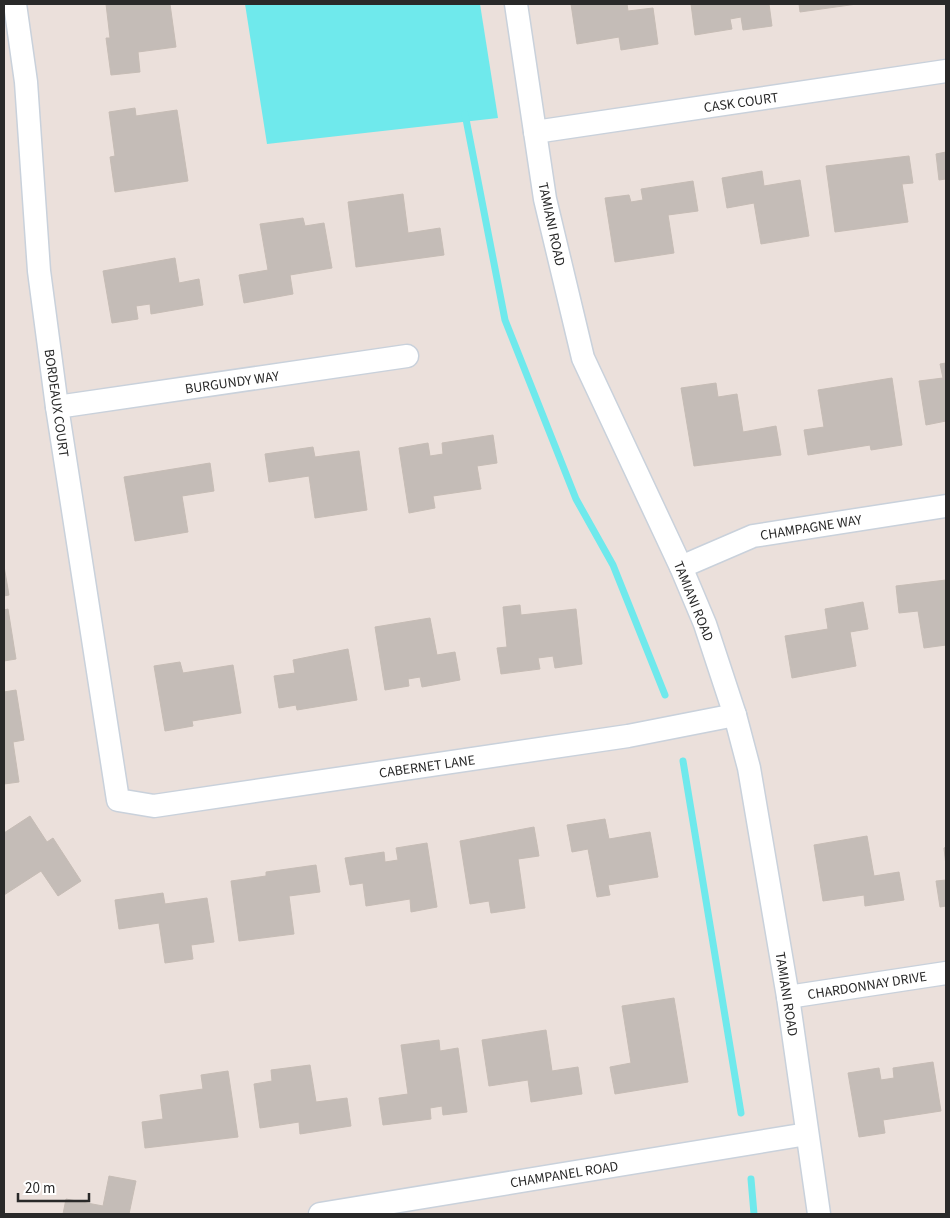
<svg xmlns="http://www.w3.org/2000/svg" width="950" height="1218" font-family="'Source Sans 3',sans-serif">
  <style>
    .water { fill: #6fe9ec }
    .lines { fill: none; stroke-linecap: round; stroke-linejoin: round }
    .stream { stroke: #6fe9ec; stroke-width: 7 }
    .building { fill: #c4bcb7; stroke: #c6bcb5 }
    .street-casing { stroke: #c9d1db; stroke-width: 25 }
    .street { stroke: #fff; stroke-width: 22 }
    .labels { text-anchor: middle; stroke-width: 4.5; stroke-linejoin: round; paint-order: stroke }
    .street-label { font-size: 14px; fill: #292929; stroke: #fff }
  </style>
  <rect width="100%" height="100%" fill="#ebe0db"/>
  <polygon class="water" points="245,4 480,4 498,118 267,144"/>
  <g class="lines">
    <g class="stream">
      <polyline points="465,114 505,320 576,499 613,565 665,695"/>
      <polyline points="683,761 741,1113"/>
      <polyline points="751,1179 754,1214"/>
    </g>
  </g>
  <g class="building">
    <polygon points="106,4 170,4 176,47 138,52 140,72 111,75 106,38 110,38"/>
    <polygon points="571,4 627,4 628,11 653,8 658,44 621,50 619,37 577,44"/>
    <polygon points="691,4 769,4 772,26 743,30 741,17 730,19 732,29 695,35"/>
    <polygon points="799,4 857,4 800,12"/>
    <polygon points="135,108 136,116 177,110 188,181 115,192 110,157 115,156 109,112"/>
    <polygon points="946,152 946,179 939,180 936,154"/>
    <polygon points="909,156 913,183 902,184 908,222 835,232 826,166"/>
    <polygon points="762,171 764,186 800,180 809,236 761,244 754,203 727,208 722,178"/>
    <polygon points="693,181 698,211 668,215 674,253 615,262 605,198 629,195 631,202 643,200 641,189"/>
    <polygon points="403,194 408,233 440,228 444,255 356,267 348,202"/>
    <polygon points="303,218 305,226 324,223 332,268 290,275 293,294 244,303 239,275 268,270 260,224"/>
    <polygon points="175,258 179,283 199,279 203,305 151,314 150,304 136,306 138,319 112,323 103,271"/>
    <polygon points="946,363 946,421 926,425 919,381 943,378 940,364"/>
    <polygon points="892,378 902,445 871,450 870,445 808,455 804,430 824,427 818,390"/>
    <polygon points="716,383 718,397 737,394 743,432 776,426 781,455 694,466 681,388"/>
    <polygon points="493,435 497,463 477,466 481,489 433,496 435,508 409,513 399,448 428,443 430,456 443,454 442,443"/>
    <polygon points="313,447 315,457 359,451 367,510 315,518 309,476 269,482 265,454"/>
    <polygon points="210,463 214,491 182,496 188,532 135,541 124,477"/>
    <polygon points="4,566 9,595 4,596"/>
    <polygon points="946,580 946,645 924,648 918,611 899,613 896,586"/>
    <polygon points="863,602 868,629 850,632 856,666 792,678 785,636 828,629 825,609"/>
    <polygon points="520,605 521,615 576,609 582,664 555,668 553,656 538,658 540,669 501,674 497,648 507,647 503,607"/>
    <polygon points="8,609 16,659 4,661 4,610"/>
    <polygon points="430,618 437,655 455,652 460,680 422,687 420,677 408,679 409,686 385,690 375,627"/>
    <polygon points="348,649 357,700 297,710 296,705 279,708 274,676 295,673 293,660"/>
    <polygon points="180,662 183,673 233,665 241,713 192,721 193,726 165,731 154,666"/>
    <polygon points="16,690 24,740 13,742 19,782 4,784 4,692"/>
    <polygon points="30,816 47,842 53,838 81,881 58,896 41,871 4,895 4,833"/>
    <polygon points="605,819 609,839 650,832 658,877 608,885 610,895 597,897 588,849 572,852 567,825"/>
    <polygon points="534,827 539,856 518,859 525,908 491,913 489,901 470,904 460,841"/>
    <polygon points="867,836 874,876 899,872 904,900 865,906 864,895 823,901 814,845"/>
    <polygon points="427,843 437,907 411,912 410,899 366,906 363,883 350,885 345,858 384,852 385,862 398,860 396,848"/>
    <polygon points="946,847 946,866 944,848"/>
    <polygon points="316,865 320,892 289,896 294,934 239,941 231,881 266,876 266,872"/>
    <polygon points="946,880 946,906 940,907 936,881"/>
    <polygon points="163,893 165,904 207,898 214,942 191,945 193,959 165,963 159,923 119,929 115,900"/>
    <polygon points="674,998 688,1082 615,1094 610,1067 631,1063 622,1006"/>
    <polygon points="546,1030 552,1071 578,1067 582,1094 531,1102 528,1080 489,1086 482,1040"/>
    <polygon points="439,1040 440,1051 458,1048 467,1112 443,1115 442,1106 430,1108 431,1119 383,1125 379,1098 408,1094 401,1045"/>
    <polygon points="933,1062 941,1111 883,1120 885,1133 859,1137 848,1073 879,1068 881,1080 894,1078 893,1068"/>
    <polygon points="310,1065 316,1102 347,1098 351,1126 300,1134 299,1122 260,1128 254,1084 272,1081 271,1070"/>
    <polygon points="228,1071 238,1137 145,1148 142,1122 163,1119 160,1095 203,1089 201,1075"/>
    <polygon points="109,1176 136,1181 129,1214 63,1214 66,1199 103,1206"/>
  </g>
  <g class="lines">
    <defs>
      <g id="street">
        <polyline points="15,4 26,82 39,271 57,407 118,800 154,806 628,736 735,715"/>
        <polyline points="516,4 545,199 583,358 681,567 705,624 735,715 749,768 788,997 819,1214"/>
        <polyline points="535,132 946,71"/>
        <polyline points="57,407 407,356"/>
        <polyline points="681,567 753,536 946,506"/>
        <polyline points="788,997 946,973"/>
        <polyline points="320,1214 807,1134"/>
      </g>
    </defs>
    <use href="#street" class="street-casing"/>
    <use href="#street" class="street"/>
  </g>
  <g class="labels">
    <g class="street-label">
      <text transform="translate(741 102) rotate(-8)" y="5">CASK COURT</text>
      <text transform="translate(552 224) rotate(78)" y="5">TAMIANI ROAD</text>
      <text transform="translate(232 382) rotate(-8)" y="5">BURGUNDY WAY</text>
      <text transform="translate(57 403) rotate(82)" y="5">BORDEAUX COURT</text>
      <text transform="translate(811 527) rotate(-9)" y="5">CHAMPAGNE WAY</text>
      <text transform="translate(694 601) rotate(68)" y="5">TAMIANI ROAD</text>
      <text transform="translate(427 766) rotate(-8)" y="5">CABERNET LANE</text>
      <text transform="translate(867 985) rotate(-9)" y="5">CHARDONNAY DRIVE</text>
      <text transform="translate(787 994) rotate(81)" y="5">TAMIANI ROAD</text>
      <text transform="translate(564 1174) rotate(-9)" y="5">CHAMPANEL ROAD</text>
    </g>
  </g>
  <rect width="950" height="1218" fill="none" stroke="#292929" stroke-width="10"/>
  <path d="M18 1193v8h71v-8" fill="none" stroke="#292929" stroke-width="2.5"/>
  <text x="25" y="1193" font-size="15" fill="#292929" stroke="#ffffff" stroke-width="4" paint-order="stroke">20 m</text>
</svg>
